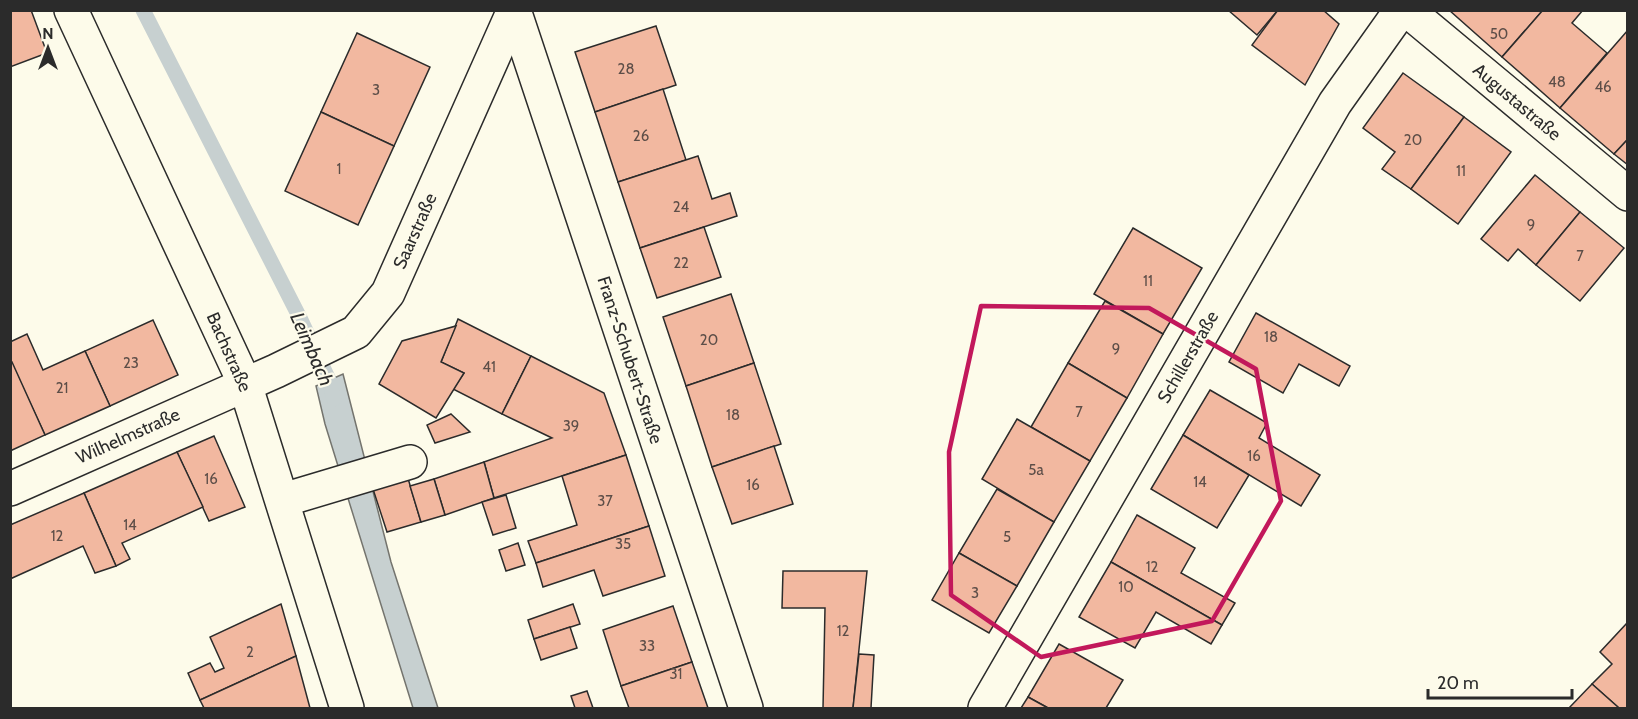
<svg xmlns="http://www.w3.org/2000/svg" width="1638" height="719" font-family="Cabin,sans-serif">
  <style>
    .water { fill: #c7d0d0; stroke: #74746e; stroke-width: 1.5 }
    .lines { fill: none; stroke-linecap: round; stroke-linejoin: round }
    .stream { stroke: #c7d0d0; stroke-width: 15 }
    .building { fill: #f2b8a0; stroke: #2b2b2b; stroke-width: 1.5 }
    .minor-casing { stroke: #2b2b2b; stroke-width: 36 }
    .minor { stroke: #fdfbea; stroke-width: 33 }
    .marked { fill: none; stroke: #c2185b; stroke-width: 4.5; stroke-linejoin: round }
    .labels { text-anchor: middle; stroke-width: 4.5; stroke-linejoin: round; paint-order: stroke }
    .number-label { font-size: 15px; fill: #5d4e48 }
    .street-label { font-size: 18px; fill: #2b2b2b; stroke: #fdfbea }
    .water-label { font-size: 20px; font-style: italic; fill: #2b2b2b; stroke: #fdfbea }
  </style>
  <rect width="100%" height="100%" fill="#fdfbea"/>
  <polygon class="water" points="343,374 391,562 438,708 413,708 325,424 316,386"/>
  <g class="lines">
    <polyline class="stream" points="143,10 300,318 329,380 334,399"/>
  </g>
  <g class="building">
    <polygon points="10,10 31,10 47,53 10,67"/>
    <polygon points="1228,10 1278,10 1257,35"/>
    <polygon points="1278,10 1323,10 1339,24 1305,85 1252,45"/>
    <polygon points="1449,10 1543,10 1502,57"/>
    <polygon points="1543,10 1583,10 1572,23 1607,53 1560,108 1502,57"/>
    <polygon points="656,26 676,85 595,112 575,52"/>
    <polygon points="1628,30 1628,139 1614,154 1560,108"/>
    <polygon points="357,33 430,67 394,146 321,112"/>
    <polygon points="1403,73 1464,117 1411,189 1382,169 1395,152 1363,128"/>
    <polygon points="663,89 686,160 618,182 595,112"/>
    <polygon points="321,112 394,146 358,225 285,191"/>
    <polygon points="1464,117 1511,152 1458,224 1411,189"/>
    <polygon points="1628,139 1628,165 1614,154"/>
    <polygon points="698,156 712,199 730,193 737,216 640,248 618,182"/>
    <polygon points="1535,175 1580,212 1536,265 1518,249 1508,261 1481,239"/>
    <polygon points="1580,212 1624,248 1580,301 1536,265"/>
    <polygon points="704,227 721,277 657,298 640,248"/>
    <polygon points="1133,228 1202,268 1163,334 1094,294"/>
    <polygon points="731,294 754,363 686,386 663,317"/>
    <polygon points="1105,301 1163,334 1127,398 1068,363"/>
    <polygon points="1256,313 1350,366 1339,386 1299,364 1283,393 1229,362"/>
    <polygon points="458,319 531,356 502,414 453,389 464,373 441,362"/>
    <polygon points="153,320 178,375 110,406 85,351"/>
    <polygon points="456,326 441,362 464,373 436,418 379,384 402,341"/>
    <polygon points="27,334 43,370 85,351 110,406 45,435 10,360 10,342"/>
    <polygon points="531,356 604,393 626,455 494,498 484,462 552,438 502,414"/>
    <polygon points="12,362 45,435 10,451 10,363"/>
    <polygon points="754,363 781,444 712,467 686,386"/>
    <polygon points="1068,363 1127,398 1090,461 1031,427"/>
    <polygon points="1210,390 1267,423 1259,438 1320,475 1301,506 1183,435"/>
    <polygon points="451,414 470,432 435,443 427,425"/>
    <polygon points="1017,419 1090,461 1054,522 982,479"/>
    <polygon points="1183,435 1249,475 1217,528 1151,489"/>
    <polygon points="214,436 245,507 209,521 177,452"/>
    <polygon points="774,446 793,504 732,524 712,467"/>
    <polygon points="177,452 203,507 122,543 130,559 116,566 84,493"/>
    <polygon points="626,455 649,526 536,563 528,541 577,525 562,476"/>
    <polygon points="484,462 494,498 445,515 434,479"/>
    <polygon points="407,475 421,522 387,532 372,486"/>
    <polygon points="434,479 445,515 421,522 410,486"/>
    <polygon points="997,489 1054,522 1017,586 959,553"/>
    <polygon points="84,493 116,566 95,573 83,546 10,579 10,525"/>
    <polygon points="506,495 516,528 493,535 482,502"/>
    <polygon points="1137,515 1195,548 1181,573 1235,603 1222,625 1111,562"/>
    <polygon points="649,526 665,576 603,596 594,570 543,587 536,563"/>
    <polygon points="518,543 525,565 506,571 499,550"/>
    <polygon points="959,553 1017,586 989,633 932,600"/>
    <polygon points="1111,562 1222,625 1211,644 1156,612 1135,648 1079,617"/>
    <polygon points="783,571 867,571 853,708 823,708 825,608 782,608"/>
    <polygon points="281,604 296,656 200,700 188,673 210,663 215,672 224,668 210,637"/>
    <polygon points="573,604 580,624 534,639 528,620"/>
    <polygon points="673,606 692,662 621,686 603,630"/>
    <polygon points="1628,622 1628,708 1619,708 1592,684 1612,664 1600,652"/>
    <polygon points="570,627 577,648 541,660 534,639"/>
    <polygon points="1059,644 1123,680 1106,708 1048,708 1028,697"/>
    <polygon points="859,654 874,655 871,708 853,708"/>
    <polygon points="296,656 310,708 204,708 200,700"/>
    <polygon points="692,662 708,708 629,708 621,686"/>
    <polygon points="1592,684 1619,708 1569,708"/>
    <polygon points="587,691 593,708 575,708 571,696"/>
    <polygon points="1028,697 1048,708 1021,708"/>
  </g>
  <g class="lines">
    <defs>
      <g id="minor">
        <polyline points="71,10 245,384 347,708"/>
        <polyline points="514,10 746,708"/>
        <polyline points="1407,10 1628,194"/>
        <polyline points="10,489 276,371 356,332 388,293 514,10"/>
        <polyline points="283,500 410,462"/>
        <polyline points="985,708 1335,103 1401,10"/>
      </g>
    </defs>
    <use href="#minor" class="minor-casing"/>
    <use href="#minor" class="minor"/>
  </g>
  <path class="marked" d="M981 306 1149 308 1256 369 1281 501 1212 621 1041 657 951 595 949 452Z"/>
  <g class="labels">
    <g class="number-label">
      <text x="1499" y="39">50</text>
      <text x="626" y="74">28</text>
      <text x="1557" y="87">48</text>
      <text x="1603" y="92">46</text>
      <text x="376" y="95">3</text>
      <text x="641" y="141">26</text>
      <text x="1413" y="145">20</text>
      <text x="339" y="174">1</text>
      <text x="1461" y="176">11</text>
      <text x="681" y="212">24</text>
      <text x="1531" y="230">9</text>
      <text x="1580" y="261">7</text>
      <text x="681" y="268">22</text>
      <text x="1148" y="286">11</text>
      <text x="1271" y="342">18</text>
      <text x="709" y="345">20</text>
      <text x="1116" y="354">9</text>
      <text x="131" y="368">23</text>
      <text x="489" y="372">41</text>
      <text x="62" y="393">21</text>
      <text x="1079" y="417">7</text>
      <text x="733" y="420">18</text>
      <text x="571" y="431">39</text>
      <text x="1254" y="461">16</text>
      <text x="1036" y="475">5a</text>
      <text x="211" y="484">16</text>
      <text x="1200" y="487">14</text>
      <text x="753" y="490">16</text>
      <text x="605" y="506">37</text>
      <text x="130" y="530">14</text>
      <text x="57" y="541">12</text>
      <text x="1007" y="542">5</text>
      <text x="623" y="549">35</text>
      <text x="1152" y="572">12</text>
      <text x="1126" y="592">10</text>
      <text x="975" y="598">3</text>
      <text x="843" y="636">12</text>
      <text x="647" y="651">33</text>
      <text x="250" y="657">2</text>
      <text x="676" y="679">31</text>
    </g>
    <g class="street-label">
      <text transform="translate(1517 102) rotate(40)" y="6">Augustastraße</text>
      <text transform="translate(415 231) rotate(-66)" y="6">Saarstraße</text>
      <text transform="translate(229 352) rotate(66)" y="6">Bachstraße</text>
      <text transform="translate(1188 357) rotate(-60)" y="6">Schillerstraße</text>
      <text transform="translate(630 360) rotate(72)" y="6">Franz-Schubert-Straße</text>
      <text transform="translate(128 436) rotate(-24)" y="6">Wilhelmstraße</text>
    </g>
    <g class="water-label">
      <text transform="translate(312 349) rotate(66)" y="7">Leimbach</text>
    </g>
  </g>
  <rect width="1638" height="719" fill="none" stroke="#2b2b2b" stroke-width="24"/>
  <g transform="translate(48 48)" stroke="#fdfbea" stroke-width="4.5" paint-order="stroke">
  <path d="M0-4.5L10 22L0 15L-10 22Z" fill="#2b2b2b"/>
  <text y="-9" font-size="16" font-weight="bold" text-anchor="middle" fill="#2b2b2b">N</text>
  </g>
  <path d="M1428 689v9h144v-9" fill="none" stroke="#2b2b2b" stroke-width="3"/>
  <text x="1437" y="689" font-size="18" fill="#2b2b2b" stroke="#fdfbea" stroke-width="4.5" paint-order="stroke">20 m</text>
</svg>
